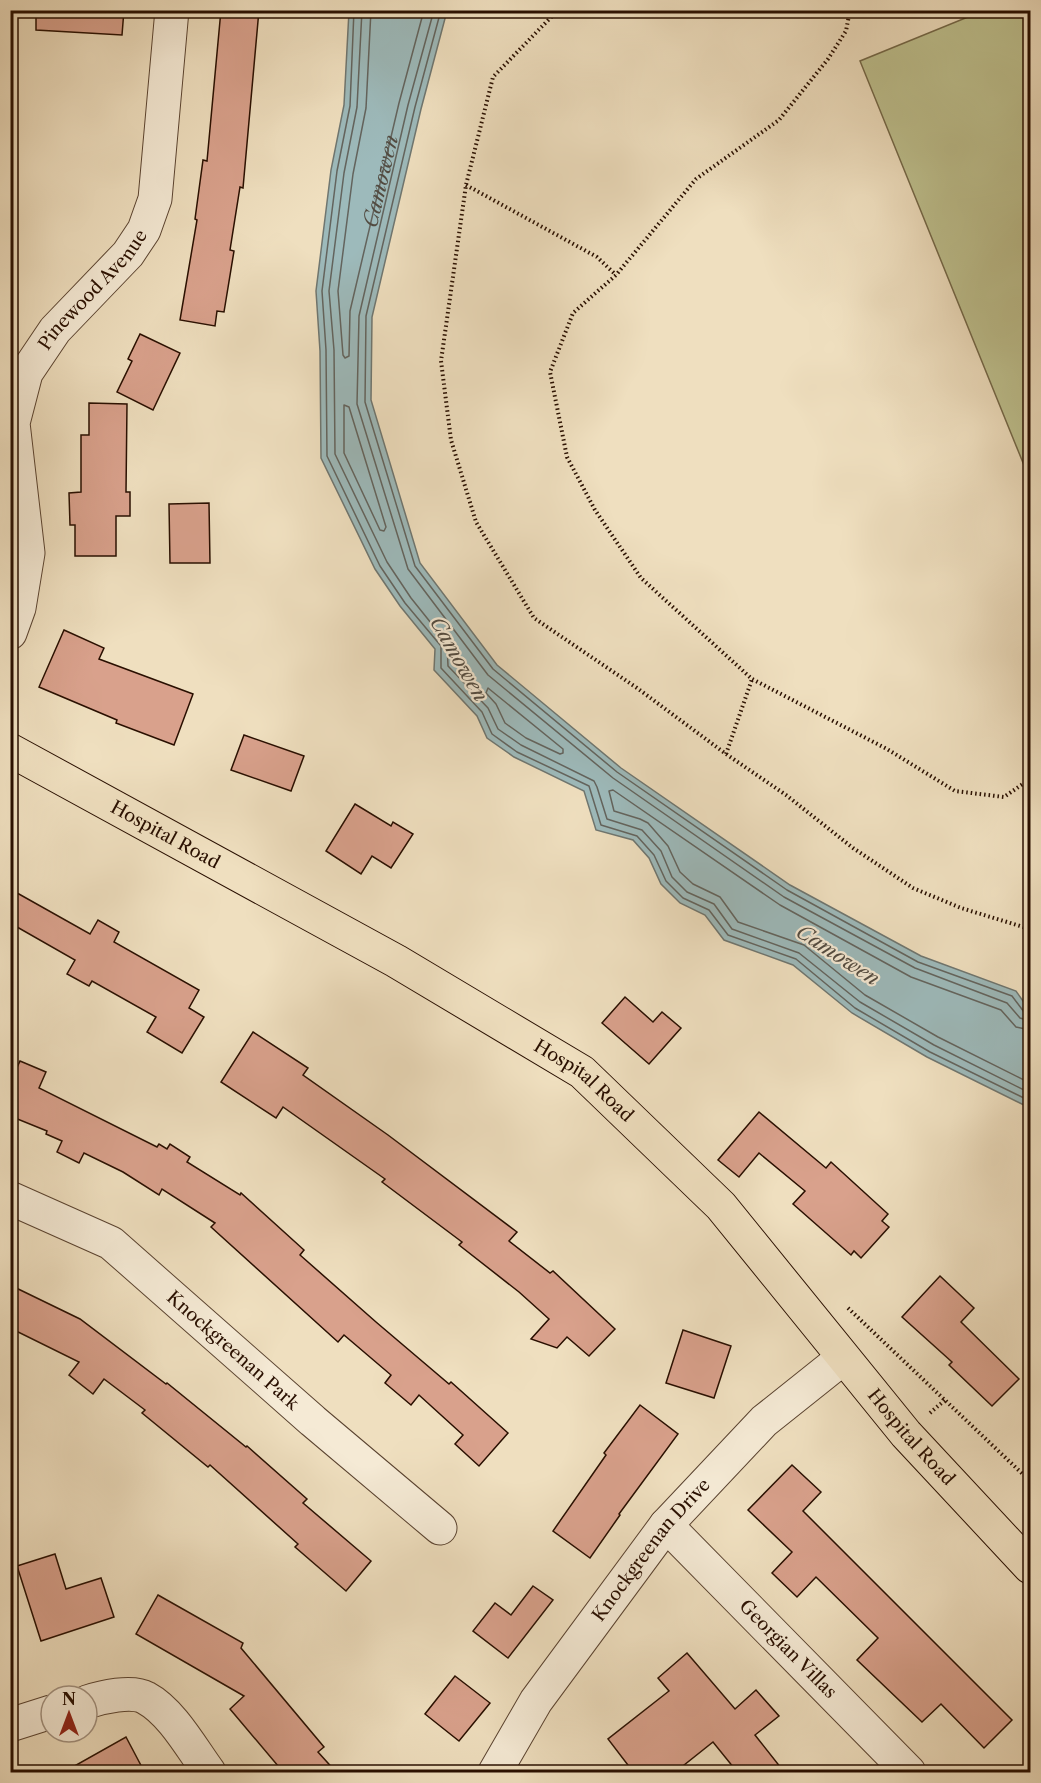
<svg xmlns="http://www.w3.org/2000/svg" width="1041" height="1783" font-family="'Libre Caslon Text',serif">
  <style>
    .green { fill: #bec18f; stroke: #746848; stroke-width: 1.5 }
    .water { fill: #9dbabb; stroke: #6f7670; stroke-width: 1.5 }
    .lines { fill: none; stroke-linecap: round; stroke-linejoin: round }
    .shore { stroke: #63645e; stroke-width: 1.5 }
    .building { fill: #d9a18c; stroke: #290f00; stroke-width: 1.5 }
    .minor-casing { stroke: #5a4330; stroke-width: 35 }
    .major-casing { stroke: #290f00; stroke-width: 35 }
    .path { stroke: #290f00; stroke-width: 4; stroke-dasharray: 1.5 3; stroke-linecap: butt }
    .minor { stroke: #f5ead5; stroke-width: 33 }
    .major { stroke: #efdfbf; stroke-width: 33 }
    .labels { text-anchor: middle; stroke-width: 4.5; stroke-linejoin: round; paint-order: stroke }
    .street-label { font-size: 18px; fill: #290f00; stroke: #f5ead5 }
    .water-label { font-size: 20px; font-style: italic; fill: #524b41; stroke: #f5ead5 }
  </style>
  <rect width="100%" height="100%" fill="#efdfbf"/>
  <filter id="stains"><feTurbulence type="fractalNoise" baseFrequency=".00333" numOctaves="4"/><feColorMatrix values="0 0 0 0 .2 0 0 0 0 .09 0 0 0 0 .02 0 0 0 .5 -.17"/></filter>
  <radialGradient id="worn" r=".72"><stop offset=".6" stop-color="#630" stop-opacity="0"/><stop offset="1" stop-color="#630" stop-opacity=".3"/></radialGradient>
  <polygon class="green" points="985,10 1030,11 1030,480 860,61"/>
  <polygon class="water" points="349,11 447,11 421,109 372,317 371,400 420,563 497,665 621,768 790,885 921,956 1016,991 1030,1011 1030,1108 927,1057 852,1013 793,965 724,940 705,915 680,903 661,884 649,858 633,840 596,830 584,791 514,757 487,738 477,716 434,670 435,649 400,606 375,569 321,458 320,351 316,291 331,170 344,105"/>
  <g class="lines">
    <g class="shore">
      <polyline points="354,10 350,106 337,171 322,291 326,350 327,456 380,566 405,603 441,646 441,668 482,712 492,734 517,752 589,786 601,825 637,836 654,855 666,881 683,898 709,910 728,935 796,959 855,1008 930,1052 1030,1101"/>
      <polyline points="362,10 357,107 344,173 329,291 334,350 335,454 387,562 411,598 447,643 448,666 488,708 498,729 521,745 594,781 597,787 607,819 642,830 661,851 672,877 687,892 714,904 732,929 799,953 860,1002 934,1045 1030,1093"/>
      <path id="s1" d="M371 10 366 108 353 174 338 291 343 355 345 358 349 356 350 311 399 103 424 10"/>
      <polyline points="434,10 408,105 359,316 357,404 408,569 488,675 613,778 784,897 915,968 1007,1003 1020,1018 1030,1021"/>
      <polyline points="441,10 415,107 366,316 365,402 415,566 493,669 617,772 787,890 918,962 1012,996 1024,1012 1030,1014"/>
      <polygon points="344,405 349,407 386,527 384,531 380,530 344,453"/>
      <polygon points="488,688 563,749 563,753 560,754 526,738 505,723 496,704 486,693"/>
      <polyline points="1030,1030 1016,1027 1001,1010 911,977 780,905 613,790 609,791 614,811 640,819 648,823 668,846 680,872 693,884 720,897 738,922 804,945 865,995 938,1037 1030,1083"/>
    </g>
  </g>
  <g class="building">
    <polygon points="36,10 124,10 122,35 36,30"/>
    <polygon points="221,10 259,10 243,188 240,187 230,250 234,251 224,312 217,311 215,326 180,320 197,220 195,219 203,160 207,161"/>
    <polygon points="140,334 180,353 153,410 117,392 132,361 128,359"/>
    <polygon points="89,403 127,404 126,492 130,492 130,516 116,516 116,556 75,556 75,525 70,525 69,493 81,492 81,435 89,435"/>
    <polygon points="209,503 210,563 170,563 169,504"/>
    <polygon points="64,630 104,648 99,659 193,694 174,745 116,723 117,720 39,687"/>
    <polygon points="244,735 304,756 291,791 231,770"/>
    <polygon points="355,804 391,826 393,822 413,834 391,868 372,856 361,874 326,851"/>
    <polygon points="10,889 90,934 98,920 119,932 114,942 199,990 189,1008 204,1017 182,1053 147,1032 156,1017 92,981 89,986 67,974 75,960 10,923"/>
    <polygon points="625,997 653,1022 662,1012 681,1028 649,1064 602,1023"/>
    <polygon points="253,1032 308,1068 303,1075 388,1135 517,1232 509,1241 550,1273 553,1271 615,1329 589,1356 567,1337 557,1348 531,1339 549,1319 519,1292 459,1245 462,1242 382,1182 385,1179 283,1107 276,1118 221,1082"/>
    <polygon points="20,1061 46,1072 39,1088 157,1147 159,1144 167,1149 170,1144 190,1157 187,1162 240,1195 241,1193 304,1250 300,1255 376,1322 449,1384 451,1382 508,1433 479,1466 455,1444 463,1435 419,1395 411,1405 385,1383 391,1375 344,1335 338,1342 211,1227 215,1223 162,1189 159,1195 123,1172 84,1153 79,1163 57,1152 62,1141 46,1134 47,1131 10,1116 10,1083"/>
    <polygon points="759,1112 826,1168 831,1162 888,1214 882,1221 889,1227 861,1258 854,1251 851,1255 793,1204 805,1191 759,1153 739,1177 718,1160"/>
    <polygon points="940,1276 974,1308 961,1322 1019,1379 992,1406 949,1365 952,1362 902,1317"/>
    <polygon points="10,1285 80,1319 166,1384 167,1383 246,1447 247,1446 307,1499 303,1503 371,1561 346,1591 295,1547 298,1544 210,1465 208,1467 142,1413 145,1410 104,1379 93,1394 69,1375 79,1362 10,1328"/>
    <polygon points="683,1330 731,1346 714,1398 666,1383"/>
    <polygon points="640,1405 678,1434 619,1514 620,1515 590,1558 553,1531 606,1455 604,1453"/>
    <polygon points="792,1465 821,1492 803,1511 1012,1720 984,1748 941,1704 922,1722 857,1660 878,1638 816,1577 797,1597 772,1573 792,1552 748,1510"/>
    <polygon points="55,1554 66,1589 101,1578 114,1617 41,1641 17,1566"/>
    <polygon points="533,1586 553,1600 508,1658 473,1631 495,1603 511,1615"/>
    <polygon points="158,1595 243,1643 241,1648 324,1747 318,1752 337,1773 284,1773 230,1709 244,1696 136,1634"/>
    <polygon points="687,1653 735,1709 756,1690 779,1716 755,1735 785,1773 738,1773 713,1742 674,1773 634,1773 608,1739 669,1691 658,1678"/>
    <polygon points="455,1676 490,1703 459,1741 425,1714"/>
    <polygon points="126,1737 145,1773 62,1773"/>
  </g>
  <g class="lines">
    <defs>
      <g id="minor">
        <path id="s2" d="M10 633 19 608 28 553 13 423 26 373 55 330 128 254 144 230 155 199 172 10"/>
        <path id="s3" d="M10 1198 111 1243 313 1421 440 1528"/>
        <path id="s4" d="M666 1525 909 1772"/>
        <path d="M87 1702C102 1697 132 1690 146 1698 172 1712 192 1749 209 1772"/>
        <polyline points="10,1725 51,1712"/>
        <path id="s5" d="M495 1772 536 1701 666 1525 764 1421 843 1358"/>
      </g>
      <g id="major">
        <path id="s6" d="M10 750 396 961 582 1072 721 1206 906 1434 1030 1567"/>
      </g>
    </defs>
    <use href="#minor" class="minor-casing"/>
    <use href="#major" class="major-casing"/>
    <g class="path">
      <polyline points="558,10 493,77 466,185 441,361 451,440 476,522 534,618 637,688 726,754 786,795 853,848 913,888 961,908 1030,929"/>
      <polyline points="850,10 846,31 828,59 779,120 696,179 616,275 573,313 550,372 567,457 595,510 641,578 752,679 887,749 955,791 1004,797 1030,779"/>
      <polyline points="466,185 597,257 616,275"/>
      <polyline points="726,754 752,679"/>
      <polyline points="848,1308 1030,1481"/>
      <polyline points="930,1413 945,1400"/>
    </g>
    <use href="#minor" class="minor"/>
    <use href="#major" class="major"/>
  </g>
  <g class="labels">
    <g class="street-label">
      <text dy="6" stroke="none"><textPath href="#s2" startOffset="372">Pinewood Avenue</textPath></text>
      <text dy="6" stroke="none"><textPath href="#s6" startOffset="177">Hospital Road</textPath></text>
      <text dy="6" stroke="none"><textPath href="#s6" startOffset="663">Hospital Road</textPath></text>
      <text dy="6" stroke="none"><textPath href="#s3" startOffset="273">Knockgreenan Park</textPath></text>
      <text dy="6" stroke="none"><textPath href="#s6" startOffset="1149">Hospital Road</textPath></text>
      <text dy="6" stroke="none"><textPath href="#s5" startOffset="272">Knockgreenan Drive</textPath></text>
      <text dy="6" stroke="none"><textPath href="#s4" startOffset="174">Georgian Villas</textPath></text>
    </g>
    <g class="water-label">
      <text dy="7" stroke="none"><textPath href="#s1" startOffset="534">Camowen</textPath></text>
      <text transform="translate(459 659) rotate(60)" y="7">Camowen</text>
      <text transform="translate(838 955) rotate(33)" y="7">Camowen</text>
    </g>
  </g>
  <rect width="1041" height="1783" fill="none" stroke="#efdfbf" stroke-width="36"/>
  <rect x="12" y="12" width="1017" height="1759" fill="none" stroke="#290f00" stroke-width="3"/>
  <rect x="18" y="18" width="1005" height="1747" fill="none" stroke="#290f00" stroke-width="1.5"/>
  <g transform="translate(69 1714)"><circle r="28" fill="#f5ead5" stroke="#a39280" stroke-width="1.5"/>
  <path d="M0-4.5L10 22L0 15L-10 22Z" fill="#8f2418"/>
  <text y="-9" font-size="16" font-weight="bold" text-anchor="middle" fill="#290f00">N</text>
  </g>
  <rect width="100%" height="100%" filter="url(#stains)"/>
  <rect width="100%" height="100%" fill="url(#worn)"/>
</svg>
